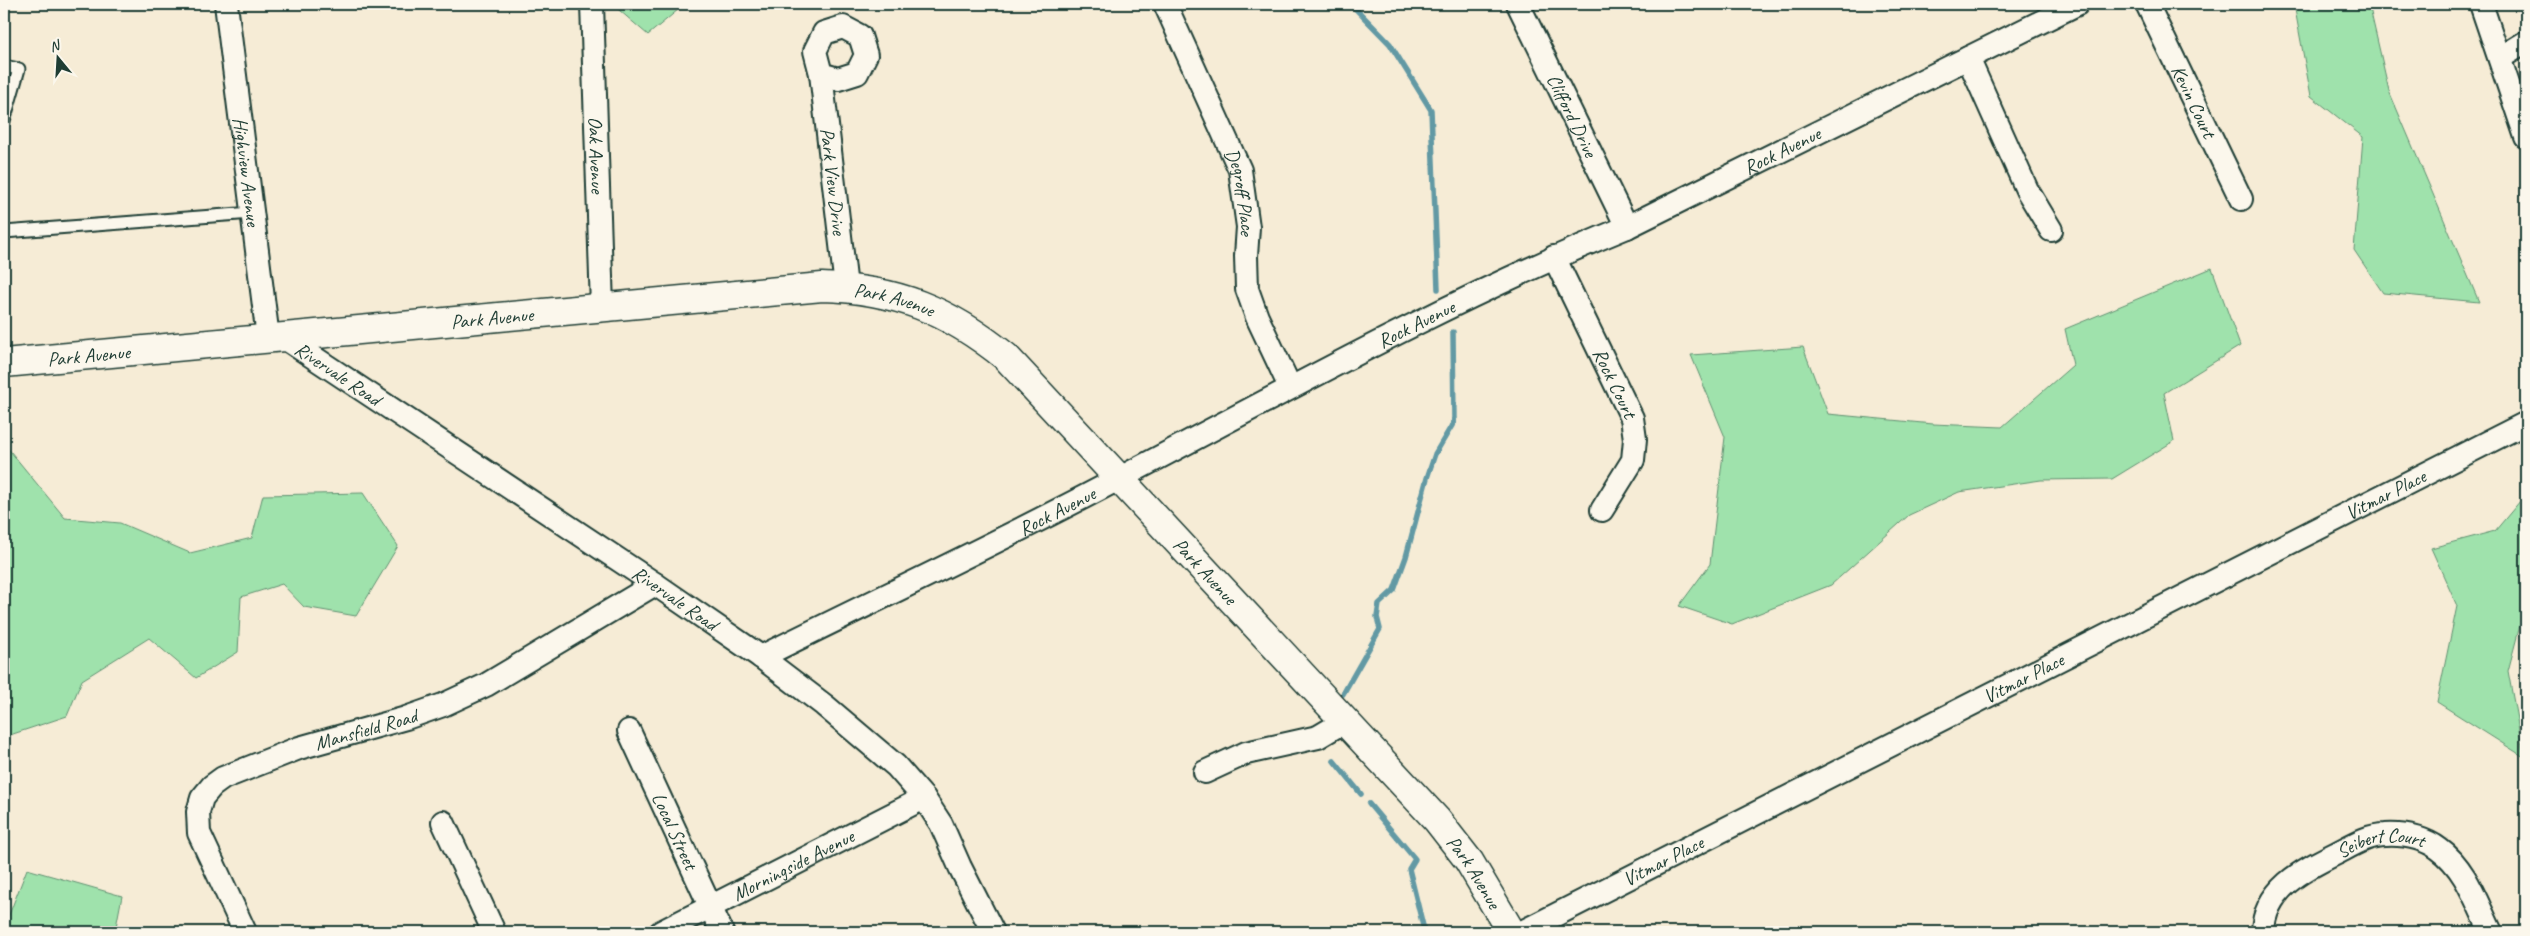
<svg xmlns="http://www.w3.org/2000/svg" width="2530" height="936" font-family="Caveat,sans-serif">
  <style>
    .green { fill: #9fe2ac; stroke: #5f9070 }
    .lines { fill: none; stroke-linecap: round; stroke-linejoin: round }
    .stream { stroke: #6299a4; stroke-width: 5.5 }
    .lane-casing { stroke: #1f3d34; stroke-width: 15 }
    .street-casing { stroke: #1f3d34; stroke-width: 26 }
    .secondary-casing { stroke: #1f3d34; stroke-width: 31 }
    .lane { stroke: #fbf7ec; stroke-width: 11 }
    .street { stroke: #fbf7ec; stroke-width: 22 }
    .secondary { stroke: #fbf7ec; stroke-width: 28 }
    .labels { text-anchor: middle; stroke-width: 4.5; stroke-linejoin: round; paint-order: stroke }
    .street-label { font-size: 20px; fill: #1f3d34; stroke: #fbf7ec }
  </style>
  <rect width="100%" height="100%" fill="#f6ecd6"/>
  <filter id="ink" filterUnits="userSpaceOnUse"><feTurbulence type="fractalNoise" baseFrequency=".02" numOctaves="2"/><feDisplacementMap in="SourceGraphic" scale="10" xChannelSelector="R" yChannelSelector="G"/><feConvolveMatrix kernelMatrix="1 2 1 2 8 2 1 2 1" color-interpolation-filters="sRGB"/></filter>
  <g filter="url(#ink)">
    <g class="green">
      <polygon points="612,4 685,4 648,35"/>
      <polygon points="2294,4 2369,4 2389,91 2479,302 2383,293 2354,250 2363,137 2311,96"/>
      <polygon points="2212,268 2240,346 2164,393 2174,441 2112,479 2041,480 1959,492 1909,515 1831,585 1732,624 1679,606 1710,564 1725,437 1691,355 1803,347 1828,414 1933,424 2002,427 2073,365 2065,329"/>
      <polygon points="6,446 65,518 120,523 190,553 252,538 263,495 363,493 398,546 356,616 304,607 282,584 241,597 238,652 196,678 149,638 82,680 67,716 4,737 4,448"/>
      <polygon points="2526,494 2526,613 2523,614 2508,671 2524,757 2437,702 2457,606 2431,548 2495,531"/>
      <polygon points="27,869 122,896 115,932 12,932 7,920"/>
    </g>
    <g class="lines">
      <g class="stream">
        <polyline points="1351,4 1390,44 1431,110 1438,289"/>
        <polyline points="1343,694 1380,629 1377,617 1379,604 1394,590 1406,557 1427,478 1435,454 1454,422 1453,332"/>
        <polyline points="1334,761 1361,794"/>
        <polyline points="1369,804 1415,859 1409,869 1424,930"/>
      </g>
      <defs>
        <g id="lane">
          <polyline points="4,66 19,69 4,121"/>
          <polyline points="4,232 252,213"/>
        </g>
        <g id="street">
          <path id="s1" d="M226 4 268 338"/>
          <path id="s2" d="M592 4 602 307"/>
          <path id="s3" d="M1165 4 1240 170 1248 227 1246 256 1247 289 1257 317 1290 387"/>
          <path id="s4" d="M1518 4 1627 227"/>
          <path id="s5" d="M2147 4 2241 199"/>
          <polyline points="2481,4 2526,137"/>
          <polygon points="843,27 860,36 866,55 857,73 838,79 821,74 815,51 824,33"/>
          <polyline points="1968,58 2027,190 2051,230"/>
          <polyline points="2500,58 2526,42"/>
          <path id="s6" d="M821 74 846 287"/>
          <path id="s7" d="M1554 257 1632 418 1635 439 1633 460 1602 510"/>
          <path id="s8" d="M283 337 655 584 761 657 824 705 896 766 924 798 941 824 960 867 993 932"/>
          <path id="s9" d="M761 657C881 597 1004 540 1122 477 1288 390 1453 298 1627 227L2077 4"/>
          <path id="s10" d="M629 731 722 932"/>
          <polyline points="1205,772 1246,753 1318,737 1345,721"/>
          <polyline points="443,822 494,932"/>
          <path id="s11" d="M245 932 199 833 198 812 202 798 212 786 223 778 299 748 406 718 443 705 486 685 655 584"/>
          <path id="s12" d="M661 932 924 798"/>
          <path id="s13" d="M1522 932 2526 423"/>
          <path id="s14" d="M2263 932C2264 888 2305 869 2339 852 2354 844 2369 835 2385 835 2404 834 2424 838 2439 849 2466 868 2477 904 2491 932"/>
        </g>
        <g id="secondary">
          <path id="s15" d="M4 363 822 287C896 289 948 310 1006 357L1437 820 1469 861 1511 932"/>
        </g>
      </defs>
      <use href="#lane" class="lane-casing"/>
      <use href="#street" class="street-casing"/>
      <use href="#secondary" class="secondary-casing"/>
      <use href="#lane" class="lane"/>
      <use href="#street" class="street"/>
      <use href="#secondary" class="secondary"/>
    </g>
  </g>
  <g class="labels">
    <g class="street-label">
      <text dy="7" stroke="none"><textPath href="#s5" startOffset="108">Kevin Court</textPath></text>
      <text dy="7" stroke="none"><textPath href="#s4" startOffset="124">Clifford Drive</textPath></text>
      <text dy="7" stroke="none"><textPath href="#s9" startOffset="1140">Rock Avenue</textPath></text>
      <text dy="7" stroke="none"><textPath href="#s2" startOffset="151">Oak Avenue</textPath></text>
      <text dy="7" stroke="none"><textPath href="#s1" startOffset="169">Highview Avenue</textPath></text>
      <text dy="7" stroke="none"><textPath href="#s6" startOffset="108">Park View Drive</textPath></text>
      <text dy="7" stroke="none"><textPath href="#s3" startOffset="204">Degroff Place</textPath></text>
      <text dy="7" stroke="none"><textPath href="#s15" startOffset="895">Park Avenue</textPath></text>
      <text dy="7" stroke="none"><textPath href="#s15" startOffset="490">Park Avenue</textPath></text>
      <text dy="7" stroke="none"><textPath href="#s9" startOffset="735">Rock Avenue</textPath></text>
      <text dy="7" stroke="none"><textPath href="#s15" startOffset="85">Park Avenue</textPath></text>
      <text dy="7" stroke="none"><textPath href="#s8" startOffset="66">Rivervale Road</textPath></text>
      <text dy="7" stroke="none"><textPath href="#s7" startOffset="140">Rock Court</textPath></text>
      <text dy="7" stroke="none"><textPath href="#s13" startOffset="968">Vitmar Place</textPath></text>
      <text dy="7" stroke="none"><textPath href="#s9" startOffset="330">Rock Avenue</textPath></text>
      <text dy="7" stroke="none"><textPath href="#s15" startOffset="1315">Park Avenue</textPath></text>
      <text dy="7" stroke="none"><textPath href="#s8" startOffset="471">Rivervale Road</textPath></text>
      <text dy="7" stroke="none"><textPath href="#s13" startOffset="562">Vitmar Place</textPath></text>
      <text dy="7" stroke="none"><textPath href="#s11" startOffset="325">Mansfield Road</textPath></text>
      <text dy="7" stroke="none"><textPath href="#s10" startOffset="110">Local Street</textPath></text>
      <text dy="7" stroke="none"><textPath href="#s14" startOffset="161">Seibert Court</textPath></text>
      <text dy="7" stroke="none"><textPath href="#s13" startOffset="158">Vitmar Place</textPath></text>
      <text dy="7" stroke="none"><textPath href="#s12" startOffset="148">Morningside Avenue</textPath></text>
      <text dy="7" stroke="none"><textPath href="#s15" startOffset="1719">Park Avenue</textPath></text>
    </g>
  </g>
  <rect width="2530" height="936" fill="none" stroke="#fbf7ec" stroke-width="20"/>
  <rect x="10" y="10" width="2510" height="916" fill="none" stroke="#1f3d34" stroke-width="2" filter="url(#ink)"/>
  <g transform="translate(58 58) rotate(342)" stroke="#fbf7ec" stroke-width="4" paint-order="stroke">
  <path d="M0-4L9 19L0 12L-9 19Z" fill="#1f3d34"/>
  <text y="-8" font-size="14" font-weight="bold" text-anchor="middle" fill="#1f3d34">N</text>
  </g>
</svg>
